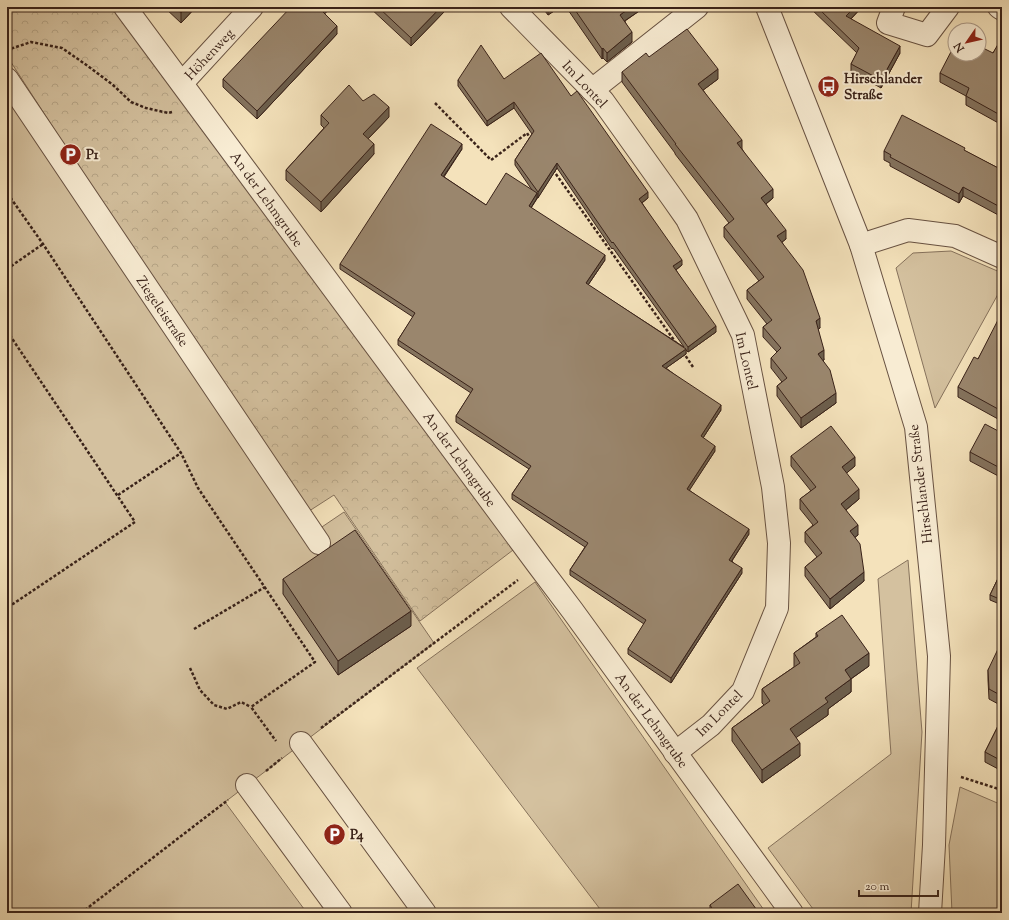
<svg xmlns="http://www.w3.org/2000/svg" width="1009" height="920" font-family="'Sorts Mill Goudy',serif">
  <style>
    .green { fill: #d4c19f; stroke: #86725c }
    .forest { fill: url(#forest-crowns); stroke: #86725c }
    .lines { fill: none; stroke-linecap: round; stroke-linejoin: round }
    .minor-casing { stroke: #685242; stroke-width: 24 }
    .path { stroke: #392219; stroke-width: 2.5; stroke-dasharray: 3 2; stroke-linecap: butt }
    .minor { stroke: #f8ecd3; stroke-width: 22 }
    .wall { fill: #84735e; stroke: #392219; fill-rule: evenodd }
    .shaded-wall { fill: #6c5e4c; stroke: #392219 }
    .building { fill: #9a866d; stroke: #392219 }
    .labels { text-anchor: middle; stroke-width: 4; stroke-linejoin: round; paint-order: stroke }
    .street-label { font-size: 14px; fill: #392219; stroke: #f8ecd3 }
    .poi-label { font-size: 14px; font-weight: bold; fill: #392219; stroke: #f8ecd3; text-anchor: start }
  </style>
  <defs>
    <pattern id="forest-crowns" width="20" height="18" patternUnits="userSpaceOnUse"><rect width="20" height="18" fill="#d4c19f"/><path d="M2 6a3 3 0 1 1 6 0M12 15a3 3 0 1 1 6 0" fill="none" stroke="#b7a688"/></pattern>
  </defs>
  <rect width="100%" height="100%" fill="#f4e2bb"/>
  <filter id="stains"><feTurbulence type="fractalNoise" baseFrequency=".005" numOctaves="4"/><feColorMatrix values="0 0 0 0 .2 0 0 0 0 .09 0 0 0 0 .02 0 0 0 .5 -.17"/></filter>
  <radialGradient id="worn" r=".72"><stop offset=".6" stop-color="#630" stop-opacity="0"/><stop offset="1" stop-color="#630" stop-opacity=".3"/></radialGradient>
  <g class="green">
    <polygon points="7,79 313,533 344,512 434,643 225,802 307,913 7,913"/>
    <polygon points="951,251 1002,273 1002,287 935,408 896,268 913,253"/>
    <polygon points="908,560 922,732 911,913 816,913 768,848 891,754 878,579"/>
    <polygon points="535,582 766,913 603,913 417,668"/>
    <polygon points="960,787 1002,805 1002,913 952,913 949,845"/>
  </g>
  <polygon class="forest" points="7,7 138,7 517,547 420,621 334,495 303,515 7,56"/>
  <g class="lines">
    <defs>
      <g id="minor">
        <polyline points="125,7 538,565 572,610 792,913"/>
        <polyline points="511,7 603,101 673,199 687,219 743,335 773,487 779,543 777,608 743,691 711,725 675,753"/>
        <polyline points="767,7 861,245 916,427 939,656 934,845 930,913"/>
        <polyline points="894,7 888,23 927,35 948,7"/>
        <polyline points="999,7 1002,9"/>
        <polyline points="7,79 319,543"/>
        <polyline points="182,83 252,7"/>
        <polyline points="592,90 697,7"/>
        <polyline points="861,245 908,230 955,236 1002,257"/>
        <polyline points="301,743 425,913"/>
        <polyline points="247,785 341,913"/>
      </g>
    </defs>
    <use href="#minor" class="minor-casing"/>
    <g class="path">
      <polyline points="7,51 10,49 31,42 62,48 85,64 113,85 131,102 146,108 168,113 172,112"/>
      <polyline points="435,103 491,160 527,133 531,140"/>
      <polyline points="553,170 676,343"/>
      <polyline points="7,194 10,197 43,244 181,453 198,488 315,662 251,707 276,741"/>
      <polyline points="7,269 43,244"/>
      <polyline points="7,331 135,522 7,608"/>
      <polyline points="683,352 693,367"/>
      <polyline points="118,495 181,453"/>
      <polyline points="194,629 265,587"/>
      <polyline points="190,668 200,690 214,705 227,709 241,702 251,707"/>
      <polyline points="321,728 518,580"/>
      <polyline points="266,771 282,758"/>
      <polyline points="961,777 1002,790"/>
      <polyline points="81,913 228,800"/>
    </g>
    <use href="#minor" class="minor"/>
  </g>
  <g class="wall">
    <polygon points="164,7 196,7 181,23"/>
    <polygon points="369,7 444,7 444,12 411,46"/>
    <polygon points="542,7 560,7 548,15"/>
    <polygon points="566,7 645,7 625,21 632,42 607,62 603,58 602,59"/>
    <polygon points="809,7 862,7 851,19 900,53 881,88 851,71 851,64 857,53"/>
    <polygon points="325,14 337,34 257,119 223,87 223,79"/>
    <polygon points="1002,39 1002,125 966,105 966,96 940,82 940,73 993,53"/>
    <polygon points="622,72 718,79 703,90 742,149 773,198 766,204 786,239 782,242 820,328 818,329 824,360 823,360 836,403 801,428 777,396 777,386 782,382 771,368 771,358 777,352 763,337 763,327 767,324 747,299 747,290 759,281 724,237 724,227 729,223 675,154 675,153 622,82"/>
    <path d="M504 79 571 96 648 198 642 203 682 265 676 270 716 332 688 352 686 350V354L666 368 721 410 703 438 715 451 689 490 749 534 732 561 742 573 671 683 628 654V649L644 624 570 575V570L585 547 512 499V494L529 469 456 422V416L471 393 398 345V340L413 317 340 269V264L462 149 444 177 486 205 532 190 515 165V160L532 134 514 108 487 126 458 86V80ZM557 168 612 249 613 248 684 347 588 285 605 260 531 208Z"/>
    <polygon points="363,101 389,117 368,139 374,154 321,212 286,180 286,170 324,128 321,125 321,115"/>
    <polygon points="884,151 965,151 1002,170 1002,217 963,196 959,203 890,166 890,163 884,160"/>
    <polygon points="1002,317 1002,412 998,419 958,397 958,387 978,359"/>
    <polygon points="1002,433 1002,478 970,461 970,452"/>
    <polygon points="791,456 855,466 846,473 859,499 846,510 858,535 855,537 864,581 830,609 805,576 805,567 817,557 805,542 805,532 813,525 800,509 800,499 811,491 791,466"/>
    <polygon points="1002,570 1002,605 990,600 990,595"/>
    <polygon points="283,579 411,626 338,675 283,594"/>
    <polygon points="816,633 869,666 851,679 851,692 828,709 828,715 796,737 800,756 762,783 732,741 732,728 764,705 762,703 762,689 794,667 794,653 816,637"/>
    <polygon points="1002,651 1002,706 989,699 988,680 988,670"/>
    <polygon points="1002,718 1002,771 985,762 985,752"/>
    <polygon points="710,905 759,913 710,913"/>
  </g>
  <g class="shaded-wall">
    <polygon points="187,7 196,7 181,23 181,13"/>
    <polygon points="323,7 331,7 321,18 321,10"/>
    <polygon points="441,7 444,7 444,12 411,46 411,38"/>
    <polygon points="548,7 560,7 548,15"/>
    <polygon points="631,7 645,7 620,24 620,15"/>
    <polygon points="855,7 862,7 846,24 846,16"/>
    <polygon points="337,26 337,34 257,119 257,111"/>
    <polygon points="632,32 632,42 607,62 607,53"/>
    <polygon points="900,46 900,53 881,88 881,80"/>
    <polygon points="603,48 603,58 602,59 602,49"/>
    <polygon points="718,69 718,79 698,94 698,84"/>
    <polygon points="514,102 514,108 487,126 487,121"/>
    <polygon points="389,107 389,117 363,144 363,134"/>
    <polygon points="742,140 742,150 737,143"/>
    <polygon points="374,144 374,154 321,212 321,202"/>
    <polygon points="462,144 462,149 441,180 441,175"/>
    <polygon points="557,163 557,168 538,198 538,192"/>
    <polygon points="963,187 963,196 959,203 959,194"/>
    <polygon points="773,189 773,198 761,208 761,198"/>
    <polygon points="648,192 648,198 639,205 639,199"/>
    <polygon points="537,193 537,198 529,211 529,206"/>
    <polygon points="786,230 786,239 777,246 777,236"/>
    <polygon points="605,255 605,260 586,288 586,283"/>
    <polygon points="682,260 682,265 673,272 673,266"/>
    <polygon points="820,318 820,328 816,331 816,321"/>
    <polygon points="716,326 716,332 688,352 688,347"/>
    <polygon points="686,349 686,354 662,371 662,366"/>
    <polygon points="824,350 824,360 818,364 818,354"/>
    <polygon points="836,393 836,403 801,428 801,418"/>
    <polygon points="1002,402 1002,412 998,419 998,409"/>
    <polygon points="721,405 721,410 701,441 701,436"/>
    <polygon points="715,446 715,451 687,494 687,489"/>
    <polygon points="855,457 855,466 842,477 842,467"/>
    <polygon points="859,489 859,499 841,514 841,504"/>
    <polygon points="858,525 858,535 850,541 850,531"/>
    <polygon points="749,529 749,534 729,565 729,560"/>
    <polygon points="742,568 742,573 671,683 671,678"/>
    <polygon points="864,572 864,581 830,609 830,599"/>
    <polygon points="411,611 411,626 338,675 338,661"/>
    <polygon points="869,653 869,666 845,683 845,670"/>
    <polygon points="851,679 851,692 828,709 828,715 790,742 790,729 825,698"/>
    <polygon points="800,743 800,756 762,783 762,770"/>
  </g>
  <g class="building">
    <polygon points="174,7 187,7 181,13"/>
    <polygon points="291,7 323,7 321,10 337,26 257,111 223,79"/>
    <polygon points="378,7 441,7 411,38"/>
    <polygon points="573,7 631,7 620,15 632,32 607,53 603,48 602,49"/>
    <polygon points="817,7 855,7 846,16 900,46 881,80 851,64 859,48"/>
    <polygon points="687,29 718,69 698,84 742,140 737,143 773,189 761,198 786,230 777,236 803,270 820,318 816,321 824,350 818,354 830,370 836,393 801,418 777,386 787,378 771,358 781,348 763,327 772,320 747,290 764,277 724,227 734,219 675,144 676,144 622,72 646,53 649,57"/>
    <polygon points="1001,39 1002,39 1002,116 966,96 969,88 940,73 955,44 955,54 979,54 979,46 993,53"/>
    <polygon points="481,45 504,79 541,53 571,96 577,91 648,192 639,199 682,260 673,266 716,326 688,347 613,242 612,243 557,163 538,192 515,160 534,131 514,102 487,121 458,80"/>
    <polygon points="349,85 363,101 374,94 389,107 363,134 374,144 321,202 286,170 329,123 321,115"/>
    <polygon points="902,115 965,148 964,150 1002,170 1002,208 963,187 959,194 890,157 891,155 884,151"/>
    <polygon points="431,124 462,144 441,175 486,205 506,173 537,193 529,206 605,255 586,283 686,349 662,366 721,405 701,436 715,446 687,489 749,529 729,560 742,568 671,678 628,649 646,620 570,570 588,543 512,494 531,466 456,416 473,389 398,340 415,313 340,264"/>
    <polygon points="1000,316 1002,317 1002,402 998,409 958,387 974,357 978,359"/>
    <polygon points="985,424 1002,433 1002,469 970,452"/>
    <polygon points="831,426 855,457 842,467 859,489 841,504 858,525 850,531 860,544 864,572 830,599 805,567 822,553 805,532 818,522 800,499 816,487 791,456"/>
    <polygon points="355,530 411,611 338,661 283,579"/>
    <polygon points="1002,570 1002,600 990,595"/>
    <polygon points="842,615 869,653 845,670 851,679 825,698 828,702 790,729 800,743 762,770 732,728 770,701 762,689 800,663 794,653 818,636 816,633"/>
    <polygon points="998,649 1002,651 1002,696 989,689 988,670"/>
    <polygon points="1002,718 1002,761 985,752"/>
    <polygon points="738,884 759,913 715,913 710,905"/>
  </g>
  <defs>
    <symbol id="bus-disc" viewBox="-11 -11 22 22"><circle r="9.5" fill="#8f2418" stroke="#f8ecd3"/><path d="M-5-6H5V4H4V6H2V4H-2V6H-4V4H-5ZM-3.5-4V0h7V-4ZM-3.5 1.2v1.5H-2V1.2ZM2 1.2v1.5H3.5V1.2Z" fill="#fff"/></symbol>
    <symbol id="parking-disc" viewBox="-11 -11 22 22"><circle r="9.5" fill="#8f2418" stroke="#f8ecd3"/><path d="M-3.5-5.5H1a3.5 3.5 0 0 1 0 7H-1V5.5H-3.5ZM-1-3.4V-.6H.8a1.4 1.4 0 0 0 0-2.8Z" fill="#fff"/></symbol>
  </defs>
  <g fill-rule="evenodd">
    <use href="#bus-disc" x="816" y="74" width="25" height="25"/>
    <use href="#parking-disc" x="58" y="142" width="25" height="25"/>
    <use href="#parking-disc" x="322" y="822" width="25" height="25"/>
  </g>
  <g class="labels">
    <g class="street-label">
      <text transform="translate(209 54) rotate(-47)" y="5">Höhenweg</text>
      <text transform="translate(585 84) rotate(47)" y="5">Im Lontel</text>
      <text transform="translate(267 199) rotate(54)" y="5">An der Lehmgrube</text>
      <text transform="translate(163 311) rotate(56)" y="5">Ziegeleistraße</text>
      <text transform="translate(747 361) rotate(77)" y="5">Im Lontel</text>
      <text transform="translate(460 459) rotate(54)" y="5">An der Lehmgrube</text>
      <text transform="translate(920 484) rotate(-97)" y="5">Hirschlander Straße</text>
      <text transform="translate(719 713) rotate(-45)" y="5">Im Lontel</text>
      <text transform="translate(652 720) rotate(54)" y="5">An der Lehmgrube</text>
    </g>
    <g class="poi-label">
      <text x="844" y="83">Hirschlander<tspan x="844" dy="16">Straße</tspan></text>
      <text x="86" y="159">P1</text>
      <text x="350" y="839">P4</text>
    </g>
  </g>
  <rect width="1009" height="920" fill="none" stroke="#f4e2bb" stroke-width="24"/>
  <rect x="8" y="8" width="993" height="904" fill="none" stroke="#392219" stroke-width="2"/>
  <rect x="12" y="12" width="985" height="896" fill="none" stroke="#392219"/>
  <g transform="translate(967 42) rotate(236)"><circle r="19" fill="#f8ecd3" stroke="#ac9b89"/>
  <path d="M0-3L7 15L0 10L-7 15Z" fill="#8f2418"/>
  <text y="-6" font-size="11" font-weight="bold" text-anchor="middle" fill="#392219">N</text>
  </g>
  <path d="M859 890v6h79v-6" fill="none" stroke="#392219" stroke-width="2"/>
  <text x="865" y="890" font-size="12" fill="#392219" stroke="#f8ecd3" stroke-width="3" paint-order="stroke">20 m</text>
  <rect width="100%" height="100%" filter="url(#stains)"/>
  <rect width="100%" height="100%" fill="url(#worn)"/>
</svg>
